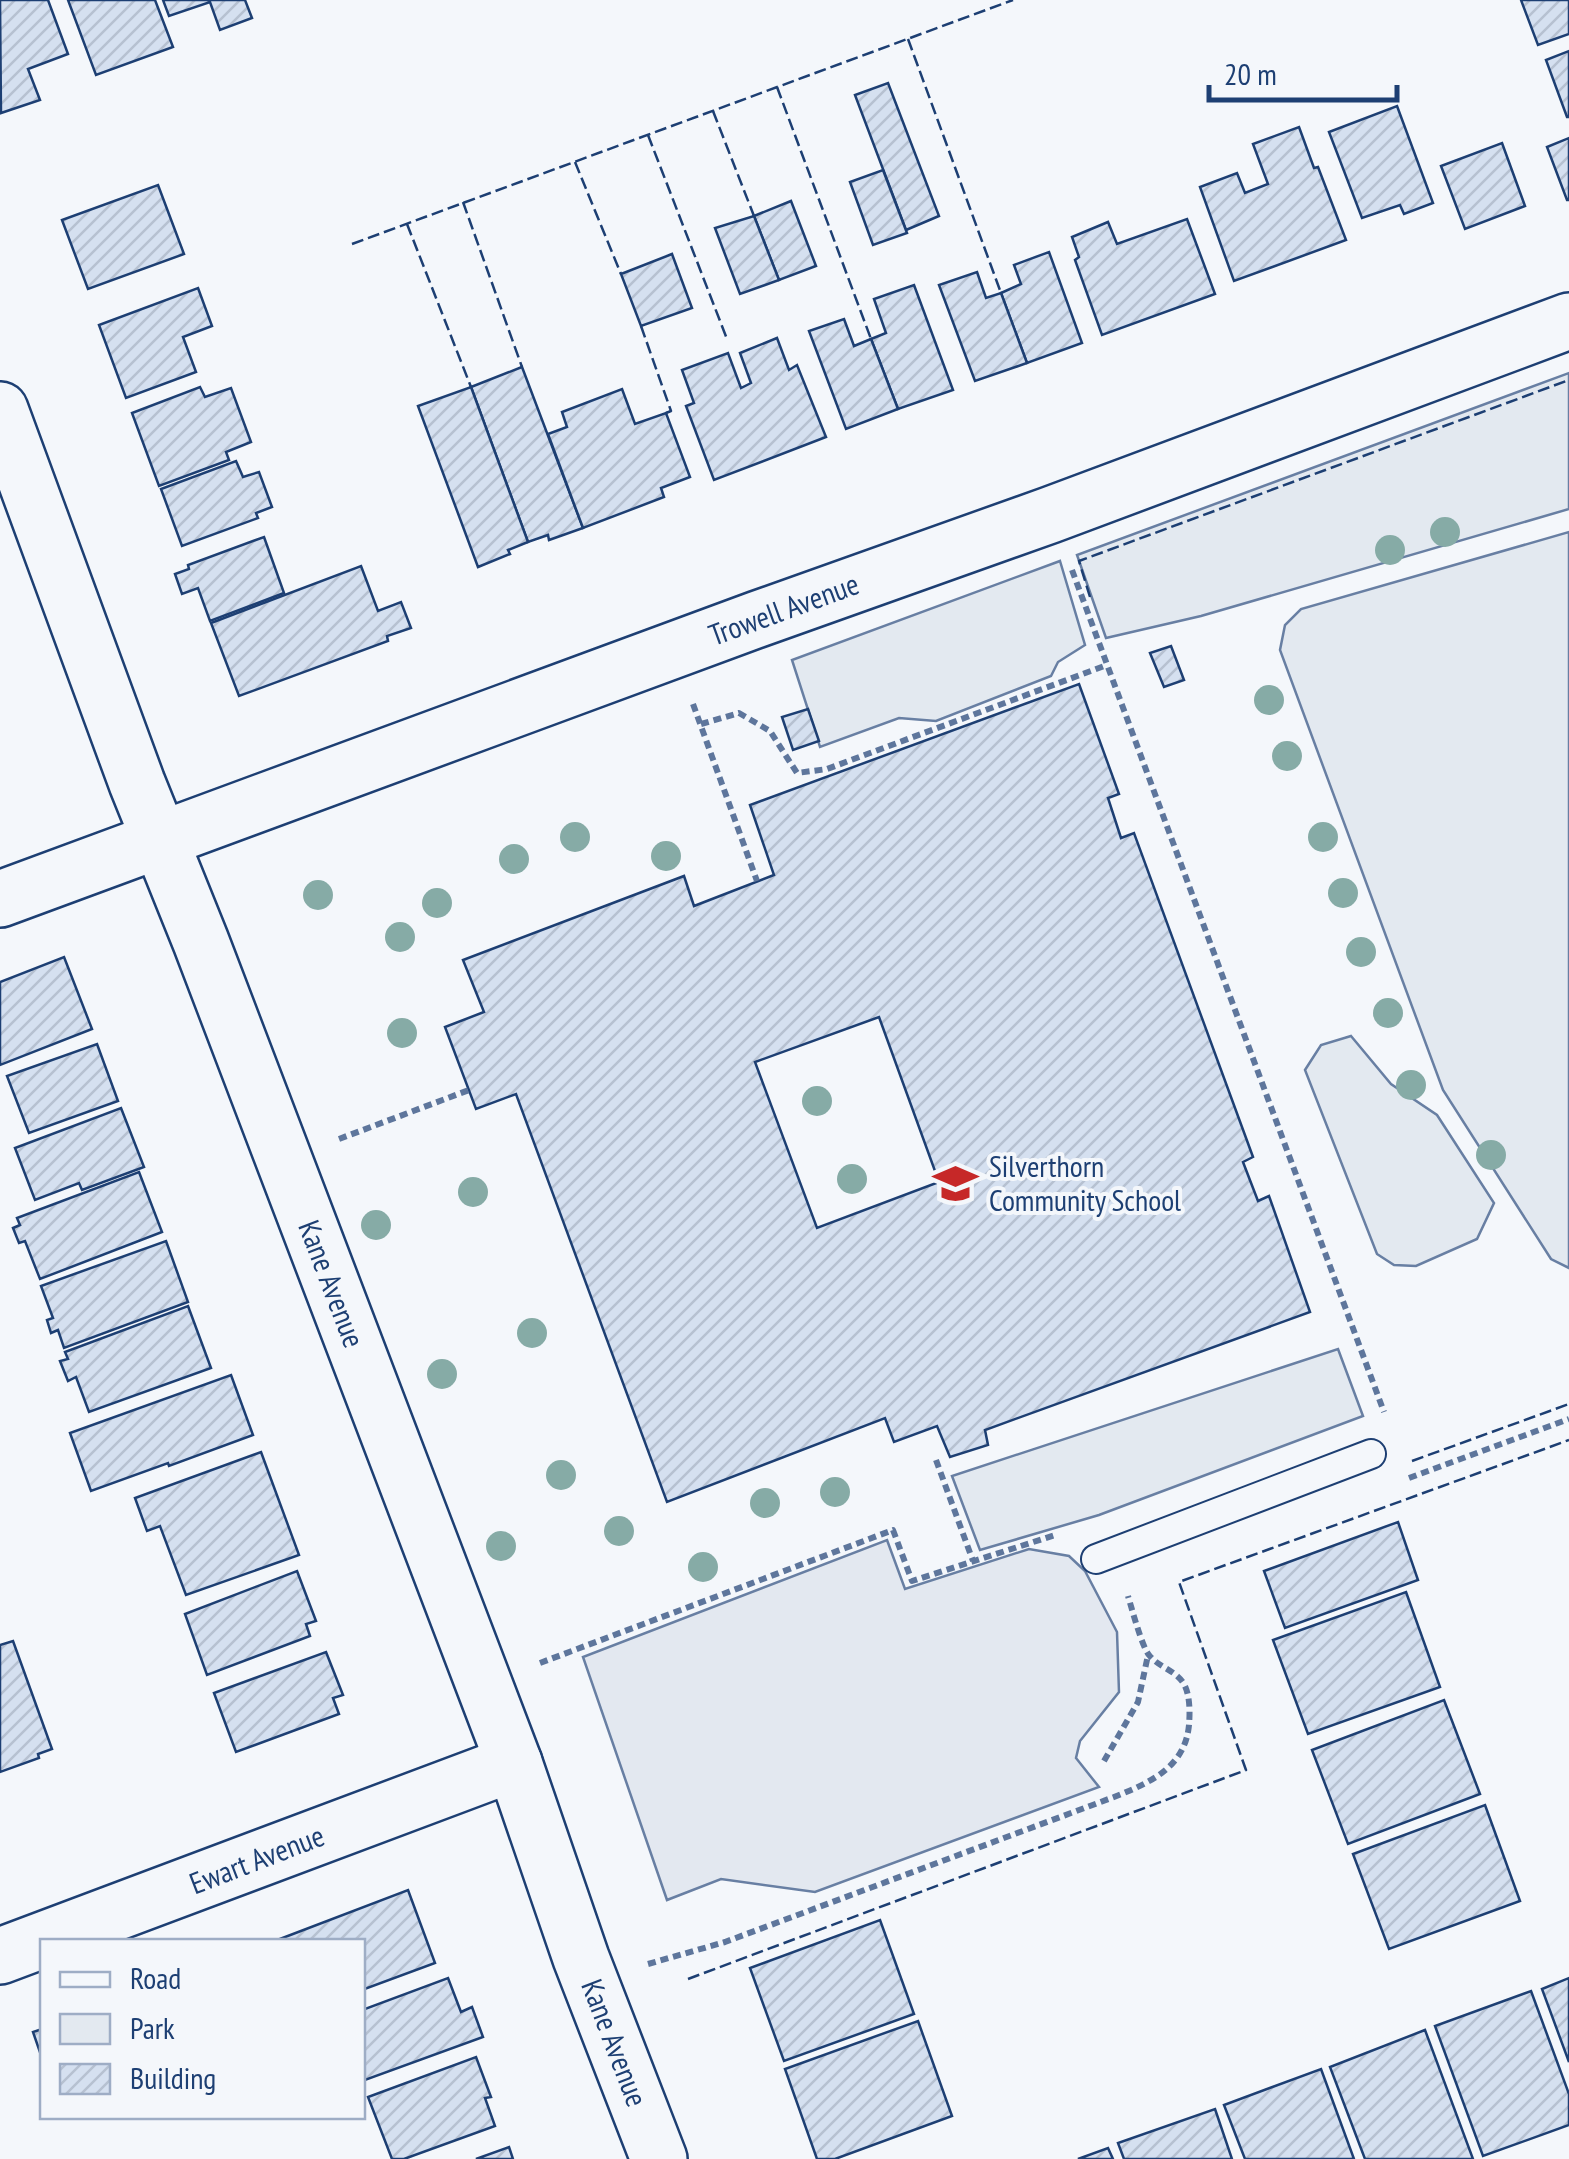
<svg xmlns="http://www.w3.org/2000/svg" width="1569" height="2159" font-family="'PT Sans Narrow',sans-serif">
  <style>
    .green { fill: #e3e9f0; stroke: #687fa3; stroke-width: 2.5 }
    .parking { fill: #e3e8f0; stroke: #687fa3; stroke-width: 2.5 }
    .building { fill: url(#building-hatch); stroke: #1d3f73; stroke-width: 2.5; fill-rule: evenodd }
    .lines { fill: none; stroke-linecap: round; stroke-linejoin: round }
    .lane-casing { stroke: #1d3f73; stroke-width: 32 }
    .street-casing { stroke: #1d3f73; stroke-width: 60 }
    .path { stroke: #5e769c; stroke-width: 6; stroke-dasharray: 8 5; stroke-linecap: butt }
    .lane { stroke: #f4f7fb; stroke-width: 28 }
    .street { stroke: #f4f7fb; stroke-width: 55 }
    .fence { stroke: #1d3f73; stroke-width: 2.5; stroke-dasharray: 12 5; stroke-linecap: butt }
    .tree { fill: #86aba6 }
    .labels { text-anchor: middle; stroke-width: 8; stroke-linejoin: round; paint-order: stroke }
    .street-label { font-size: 30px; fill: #1d3f73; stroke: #f4f7fb }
    .poi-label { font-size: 30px; fill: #1d3f73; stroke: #f4f7fb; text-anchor: start }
  </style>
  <defs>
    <pattern id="building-hatch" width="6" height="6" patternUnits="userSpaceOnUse" patternTransform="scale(2.5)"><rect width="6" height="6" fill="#d5e0f0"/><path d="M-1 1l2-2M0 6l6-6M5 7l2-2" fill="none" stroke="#b6c1d1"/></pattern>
  </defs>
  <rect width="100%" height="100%" fill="#f4f7fb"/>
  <g class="green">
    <polygon points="1569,373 1569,509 1201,616 1106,638 1077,555"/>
    <polygon points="1569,532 1569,1268 1551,1259 1443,1090 1280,650 1285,625 1301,609"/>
    <polygon points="1060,561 1085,645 1058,662 1051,676 936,721 899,718 820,747 792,660"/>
    <polygon points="1351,1036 1391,1084 1437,1115 1494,1203 1477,1239 1416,1266 1394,1265 1377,1254 1305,1070 1321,1045"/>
    <polygon points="1338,1349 1363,1416 1099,1515 980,1550 952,1476"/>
  </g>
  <polygon class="parking" points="887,1540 905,1589 1029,1549 1069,1556 1085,1571 1117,1632 1119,1692 1080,1741 1076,1758 1099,1787 815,1892 721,1879 667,1900 583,1657"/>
  <g class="building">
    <polygon points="0,0 48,0 68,54 28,69 40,100 1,113"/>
    <polygon points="68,0 155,0 173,47 96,75"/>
    <polygon points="163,0 245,0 252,18 220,30 210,2 169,16"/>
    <polygon points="1521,0 1569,0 1569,34 1538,45"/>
    <polygon points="1569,51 1569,117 1567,117 1546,60"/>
    <polygon points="888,83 939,216 906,230 855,95"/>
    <polygon points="1397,106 1433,203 1404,214 1400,205 1362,218 1329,132"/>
    <polygon points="1299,127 1314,168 1318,167 1346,240 1234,281 1200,187 1237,173 1245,193 1268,184 1253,144"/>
    <polygon points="1569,138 1569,200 1567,200 1547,147"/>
    <polygon points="1502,143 1525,206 1465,229 1441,166"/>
    <polygon points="883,170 907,233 873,245 850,182"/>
    <polygon points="158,185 184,254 88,289 62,220"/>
    <polygon points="791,201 816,266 779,280 754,216"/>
    <polygon points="754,216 779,280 740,294 715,228"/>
    <polygon points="1187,219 1215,294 1102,335 1075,260 1079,257 1072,237 1108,222 1117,244"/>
    <polygon points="1049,252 1082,343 1027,363 1001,293 1021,284 1014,265"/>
    <polygon points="672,254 692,308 641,326 621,274"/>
    <polygon points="977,272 986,298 1001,293 1027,363 975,381 939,285"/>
    <polygon points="914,285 953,390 898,409 871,339 886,333 874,299"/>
    <polygon points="198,288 212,326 183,337 196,372 126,398 99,325"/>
    <polygon points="844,319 854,346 871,339 898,409 846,429 809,331"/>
    <polygon points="777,338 789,370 797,365 826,437 714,480 686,406 694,403 682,370 728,353 741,388 751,383 740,353"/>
    <polygon points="522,367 583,528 549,540 548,535 528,542 471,387"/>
    <polygon points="200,387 205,397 231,388 251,442 226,452 229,460 159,486 132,413"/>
    <polygon points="471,387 528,542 508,550 510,554 478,567 418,406"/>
    <polygon points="622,389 635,424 666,413 690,477 661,488 664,497 583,528 548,434 567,427 562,412"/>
    <polygon points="236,461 243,477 259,472 272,507 256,513 258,518 182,546 161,489"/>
    <polygon points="264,537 284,593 210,621 198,588 182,594 175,574 189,569 188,565"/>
    <polygon points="361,566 378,611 401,602 411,628 387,636 388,641 239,696 211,623"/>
    <polygon points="1171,646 1184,680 1164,687 1150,653"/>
    <path d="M1079 684 1119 794 1108 798 1121 838 1134 833 1253 1157 1243 1162 1258 1201 1269 1196 1310 1312 985 1430 988 1445 950 1457 937 1426 894 1442 885 1418 667 1502 516 1094 476 1109 445 1027 484 1012 463 960 684 876 694 906 774 875 750 805ZM879 1017 939 1182 817 1228 755 1062Z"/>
    <polygon points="808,709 819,741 793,750 782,717"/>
    <polygon points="64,957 92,1029 0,1065 0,982"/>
    <polygon points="97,1044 118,1101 29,1133 7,1076"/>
    <polygon points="121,1108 144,1167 82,1190 79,1183 35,1200 15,1148"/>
    <polygon points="139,1172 162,1232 40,1279 25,1241 19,1243 13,1228 20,1225 17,1218"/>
    <polygon points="166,1241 188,1302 64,1348 58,1330 51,1333 47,1320 53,1318 41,1286"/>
    <polygon points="188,1306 211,1368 89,1412 76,1377 68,1381 60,1361 68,1359 65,1352"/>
    <polygon points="231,1375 253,1435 169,1466 168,1463 91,1491 70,1433"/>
    <polygon points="261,1452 299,1555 186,1595 160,1526 147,1531 135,1498"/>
    <polygon points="1398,1522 1418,1580 1285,1628 1264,1571"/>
    <polygon points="297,1571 316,1621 306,1624 310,1636 207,1675 185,1614"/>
    <polygon points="1406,1592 1440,1687 1308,1734 1273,1640"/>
    <polygon points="13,1641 52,1749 38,1754 39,1758 0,1772 0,1645"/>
    <polygon points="326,1652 343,1695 333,1698 339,1714 236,1752 214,1693"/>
    <polygon points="1444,1700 1480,1794 1348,1844 1312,1750"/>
    <polygon points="1485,1805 1520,1901 1389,1949 1353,1854"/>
    <polygon points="408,1890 435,1963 362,1990 362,1942 272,1942"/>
    <polygon points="880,1920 914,2014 784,2061 750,1968"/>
    <polygon points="448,1978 461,2012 472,2007 483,2037 365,2080 362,2072 362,2010"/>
    <polygon points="1569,1978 1569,2062 1542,1989"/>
    <polygon points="1531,1991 1569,2094 1569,2125 1483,2156 1435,2026"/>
    <polygon points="918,2021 952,2116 835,2159 817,2159 785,2069"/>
    <polygon points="42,2029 42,2058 33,2032"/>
    <polygon points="1425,2030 1473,2159 1365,2159 1330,2067"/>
    <polygon points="476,2057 491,2097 485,2098 495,2126 404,2159 392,2159 368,2097"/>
    <polygon points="1321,2069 1354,2159 1245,2159 1224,2105"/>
    <polygon points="1215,2109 1232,2159 1124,2159 1118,2143"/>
    <polygon points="509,2147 513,2159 476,2159"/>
    <polygon points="1108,2148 1113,2159 1078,2159"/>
  </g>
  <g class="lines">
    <defs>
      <polyline id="lane" points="1096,1559 1371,1454"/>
      <g id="street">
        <polyline points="0,410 137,783 201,942 514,1763 581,1958 659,2159"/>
        <polyline points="0,899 758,619 1050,515 1569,321"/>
        <polyline points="0,1956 514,1763"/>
      </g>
    </defs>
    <use href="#lane" class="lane-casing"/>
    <use href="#street" class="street-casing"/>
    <g class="path">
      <polyline points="1072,570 1384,1412"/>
      <polyline points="693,704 757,881"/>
      <polyline points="701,724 739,713 770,731 797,773 827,769 1107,665"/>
      <polyline points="339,1139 469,1090"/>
      <polyline points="936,1460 973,1561"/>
      <polyline points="1409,1478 1569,1419"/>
      <polyline points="540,1663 893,1530 912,1581 1055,1535"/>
      <polyline points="1104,1761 1138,1702 1148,1655"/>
      <path d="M648 1964 725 1942 1114 1797C1149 1783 1185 1768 1189 1725 1190 1713 1190 1697 1185 1686 1177 1670 1159 1668 1149 1655 1142 1647 1132 1609 1128 1596"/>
    </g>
    <use href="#lane" class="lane"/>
    <use href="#street" class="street"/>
    <g class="fence">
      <polyline points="908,39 1001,293"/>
      <polyline points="777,87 871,339"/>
      <polyline points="713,111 754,216"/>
      <polyline points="648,135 727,339"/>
      <polyline points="575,162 621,274"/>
      <polyline points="463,202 522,367"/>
      <polyline points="407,224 471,387"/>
      <polyline points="352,244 1013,0"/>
      <polyline points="641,326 671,411 666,413"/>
      <polyline points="1090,597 1079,561 1569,380"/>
      <polyline points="1412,1461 1569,1404"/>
      <polyline points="688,1979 1246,1770 1179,1582 1569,1440"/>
    </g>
  </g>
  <g class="tree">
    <circle cx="1445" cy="532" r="15"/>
    <circle cx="1390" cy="550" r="15"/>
    <circle cx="1269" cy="700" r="15"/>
    <circle cx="1287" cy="756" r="15"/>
    <circle cx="575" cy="837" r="15"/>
    <circle cx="1323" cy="837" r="15"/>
    <circle cx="666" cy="856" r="15"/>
    <circle cx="514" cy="859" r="15"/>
    <circle cx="1343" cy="893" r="15"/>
    <circle cx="318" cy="895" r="15"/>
    <circle cx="437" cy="903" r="15"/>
    <circle cx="400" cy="937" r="15"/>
    <circle cx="1361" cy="952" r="15"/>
    <circle cx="1388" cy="1013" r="15"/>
    <circle cx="402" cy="1033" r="15"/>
    <circle cx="1411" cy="1085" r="15"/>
    <circle cx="817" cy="1101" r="15"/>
    <circle cx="1491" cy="1155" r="15"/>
    <circle cx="852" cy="1179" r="15"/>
    <circle cx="473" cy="1192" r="15"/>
    <circle cx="376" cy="1225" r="15"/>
    <circle cx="532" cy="1333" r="15"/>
    <circle cx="442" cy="1374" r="15"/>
    <circle cx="561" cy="1475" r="15"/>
    <circle cx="835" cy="1492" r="15"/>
    <circle cx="765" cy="1503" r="15"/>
    <circle cx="619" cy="1531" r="15"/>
    <circle cx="501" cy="1546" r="15"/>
    <circle cx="703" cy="1567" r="15"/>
  </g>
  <defs>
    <symbol id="school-bare" viewBox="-9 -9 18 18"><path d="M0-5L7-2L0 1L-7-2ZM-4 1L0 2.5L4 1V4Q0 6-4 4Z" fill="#c62828" stroke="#f4f7fb" stroke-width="2.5" paint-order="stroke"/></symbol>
  </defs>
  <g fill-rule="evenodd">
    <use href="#school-bare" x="924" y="1152" width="63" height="63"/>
  </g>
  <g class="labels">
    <g class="street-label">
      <text transform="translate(784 610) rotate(-20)" y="10">Trowell Avenue</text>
      <text transform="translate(331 1284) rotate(69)" y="10">Kane Avenue</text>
      <text transform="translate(257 1860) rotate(-21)" y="10">Ewart Avenue</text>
      <text transform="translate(614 2043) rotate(69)" y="10">Kane Avenue</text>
    </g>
    <g class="poi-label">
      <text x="989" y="1177">Silverthorn<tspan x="989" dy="34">Community School</tspan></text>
    </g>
  </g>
  <rect x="40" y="1939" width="325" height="180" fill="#f4f7fb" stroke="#9eadc5" stroke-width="2.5"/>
  <rect x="60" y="1972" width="50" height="15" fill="#f4f7fb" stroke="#9eadc5" stroke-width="2.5"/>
  <text x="130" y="1989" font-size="30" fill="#1d3f73">Road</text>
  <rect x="60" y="2014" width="50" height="30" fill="#e3e9f0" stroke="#9eadc5" stroke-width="2.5"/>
  <text x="130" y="2039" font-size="30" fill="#1d3f73">Park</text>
  <rect x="60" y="2064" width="50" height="30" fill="url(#building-hatch)" stroke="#9eadc5" stroke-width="2.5"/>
  <text x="130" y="2089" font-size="30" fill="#1d3f73">Building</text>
  <path d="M1209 85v15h188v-15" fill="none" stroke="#1d3f73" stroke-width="5"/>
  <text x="1224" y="85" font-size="30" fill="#1d3f73" stroke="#f4f7fb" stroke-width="8" paint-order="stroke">20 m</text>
</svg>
